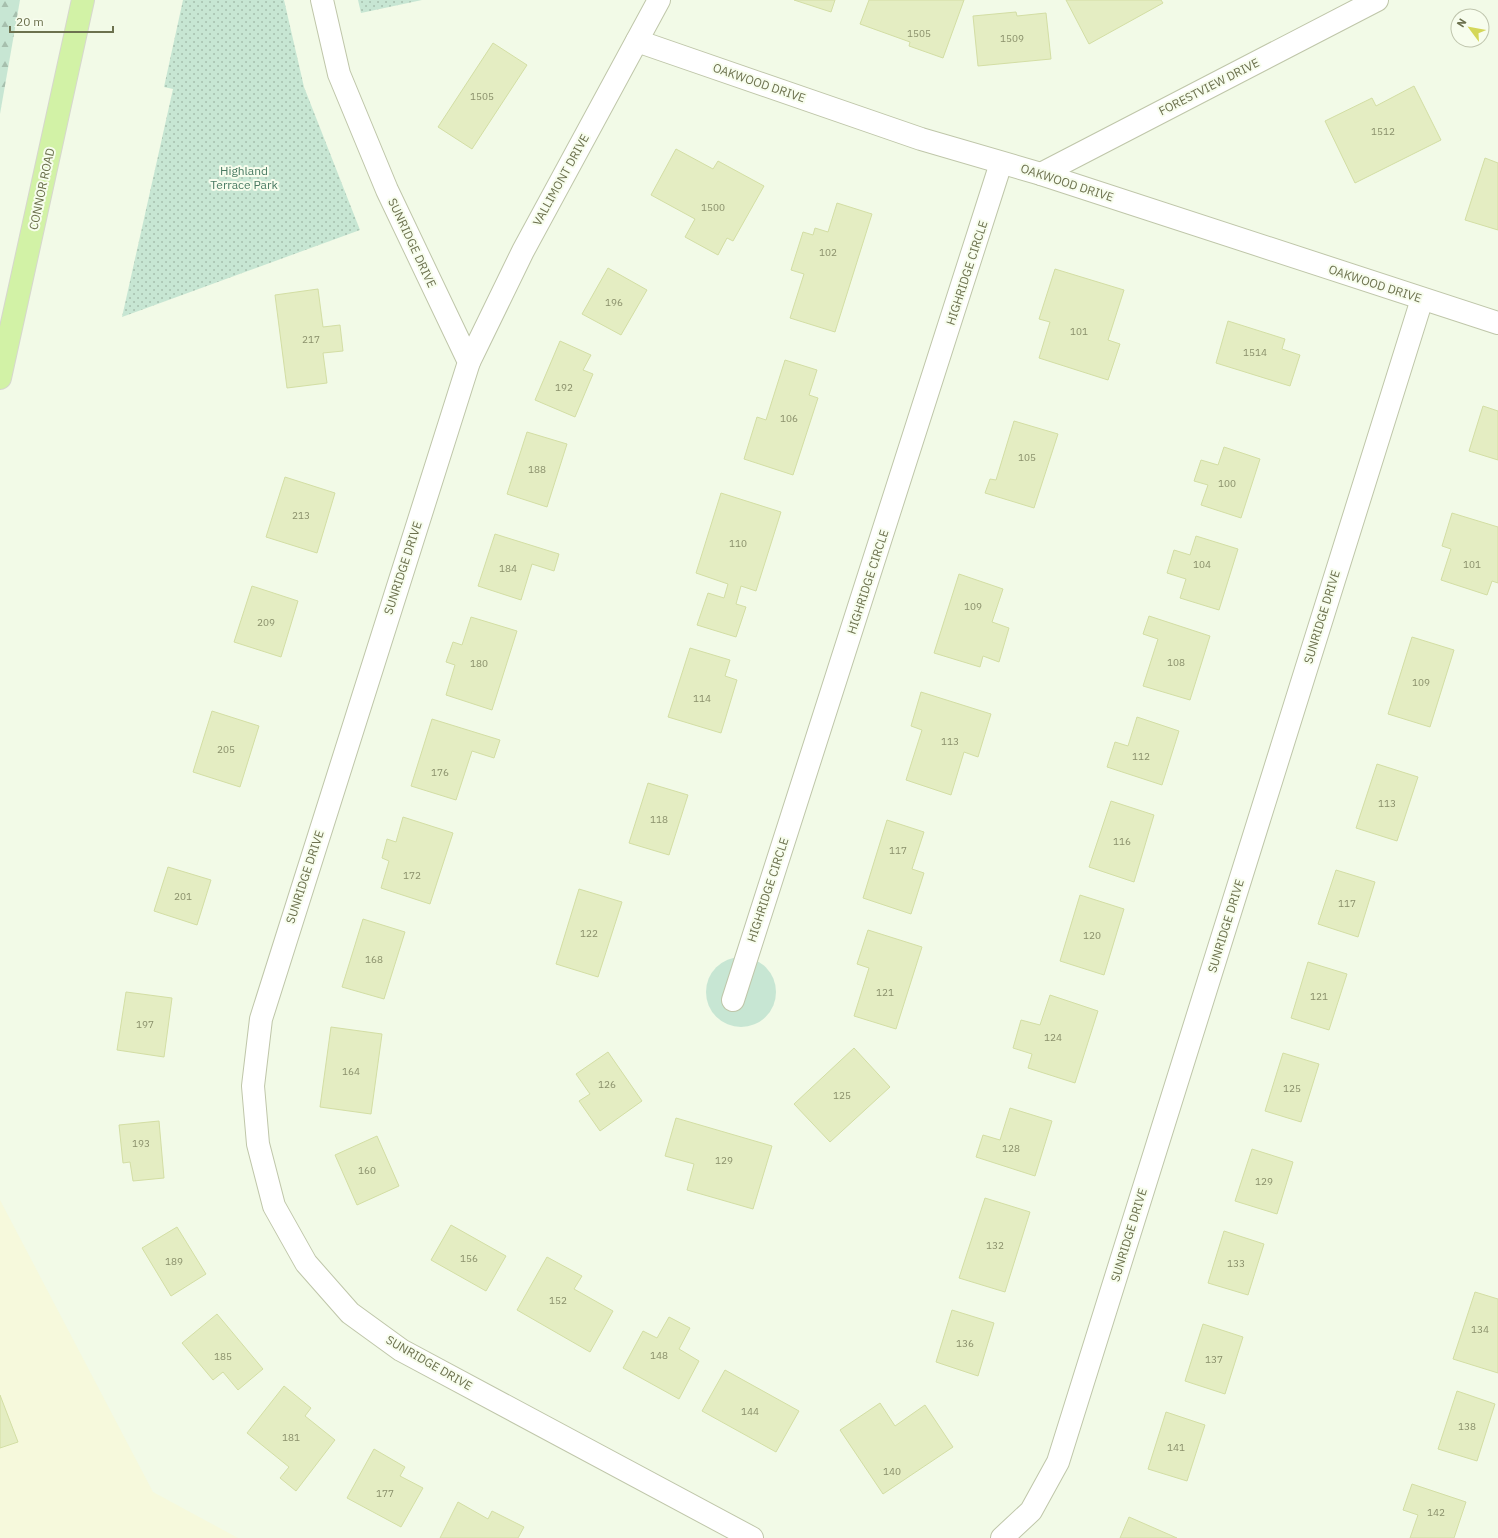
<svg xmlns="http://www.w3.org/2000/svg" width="1498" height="1538" font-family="'IBM Plex Sans',sans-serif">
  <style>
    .commercial { fill: #f6f9dc }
    .grass { fill: #c7e6d3 }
    .forest { fill: url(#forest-firs) }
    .park { fill: url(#park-dots) }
    .building { fill: #e4edc2; stroke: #d3dea4 }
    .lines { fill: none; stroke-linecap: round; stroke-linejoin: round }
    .minor-casing { stroke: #bfc6a9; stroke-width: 24 }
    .major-casing { stroke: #d6d7cd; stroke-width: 24 }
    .minor { stroke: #fff; stroke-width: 22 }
    .major { stroke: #d2f2a6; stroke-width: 22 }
    .labels { text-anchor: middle; stroke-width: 4; stroke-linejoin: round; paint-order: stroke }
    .number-label { font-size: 10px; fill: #8a906b }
    .street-label { font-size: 12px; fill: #6c714e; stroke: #f7fded }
    .park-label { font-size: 12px; fill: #4a7b63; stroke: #f7fded }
  </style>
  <defs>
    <pattern id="forest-firs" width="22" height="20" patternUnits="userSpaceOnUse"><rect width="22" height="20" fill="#c7e6d3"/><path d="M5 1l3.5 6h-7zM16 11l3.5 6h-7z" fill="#a6bfad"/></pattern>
    <pattern id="park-dots" width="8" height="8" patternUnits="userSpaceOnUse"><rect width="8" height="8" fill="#c7e6d3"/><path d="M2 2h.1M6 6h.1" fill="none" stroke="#a6bfad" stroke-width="1.8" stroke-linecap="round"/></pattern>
  </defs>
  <rect width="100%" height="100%" fill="#f2fae7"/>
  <polygon class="commercial" points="0,1200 153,1492 238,1538 0,1538"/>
  <circle class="grass" cx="741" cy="992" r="35"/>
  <polygon class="forest" points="0,0 20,0 0,114"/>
  <g class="park">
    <polygon points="183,0 284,0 304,87 360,230 122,317 173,89 164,87"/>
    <polygon points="358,0 422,0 361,13"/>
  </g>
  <g class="building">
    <polygon points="794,0 835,0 831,12"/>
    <polygon points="869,0 964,0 943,58 909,46 910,42 860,24"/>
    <polygon points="1066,0 1161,0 1163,3 1089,44"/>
    <polygon points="1016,12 1017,16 1046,13 1051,59 978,66 973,16"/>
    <polygon points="493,43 527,65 472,149 438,127"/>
    <polygon points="1414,86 1441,140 1355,183 1325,121 1372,98 1376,106"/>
    <polygon points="676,149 713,169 718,161 764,186 733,241 727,238 718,255 685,237 695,219 651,195"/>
    <polygon points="1485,158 1498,163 1498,230 1465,220"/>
    <polygon points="837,203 872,214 835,332 790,318 804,274 791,270 803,232 813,235 815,228 828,232"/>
    <polygon points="608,268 647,290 621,335 582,314"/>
    <polygon points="1055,269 1124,290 1108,340 1120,344 1108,380 1039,358 1050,322 1039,319"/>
    <polygon points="318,289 323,327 340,325 343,351 323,353 327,383 287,388 275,295"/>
    <polygon points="1228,321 1285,339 1282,349 1300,355 1290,386 1216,363"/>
    <polygon points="560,341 591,355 583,370 593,374 575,417 535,400"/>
    <polygon points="785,360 817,370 809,395 818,398 793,475 744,459 757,417 766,420"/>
    <polygon points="1483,406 1498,411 1498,460 1469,451"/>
    <polygon points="1014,421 1058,434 1034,508 985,493 990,479 996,480"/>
    <polygon points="527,432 567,444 547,507 507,494"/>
    <polygon points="1224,447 1260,459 1241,518 1201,505 1208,485 1194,481 1201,460 1218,465"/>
    <polygon points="285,477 335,493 317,553 266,537"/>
    <polygon points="721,493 781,512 756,591 741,586 736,604 746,607 736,637 697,625 708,593 724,598 728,584 696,573"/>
    <polygon points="1452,513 1498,527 1498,583 1492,581 1487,595 1441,580 1451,549 1442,546"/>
    <polygon points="495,534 559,554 554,571 532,564 521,600 478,586"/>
    <polygon points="1196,536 1238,549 1219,610 1180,598 1186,579 1167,573 1174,550 1190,555"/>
    <polygon points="959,574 1003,589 992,622 1009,628 999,662 983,656 980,667 934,653"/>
    <polygon points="252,586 298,601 281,657 234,642"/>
    <polygon points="1149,616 1210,636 1190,700 1143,686 1158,639 1143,634"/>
    <polygon points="471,617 517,631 492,710 446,695 455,665 446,662 453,642 462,645"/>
    <polygon points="1412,637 1454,650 1430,727 1388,714"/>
    <polygon points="690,648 730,660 725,676 737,680 721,733 668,717"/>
    <polygon points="921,692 991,714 978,757 964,752 951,795 906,780 922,730 911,726"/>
    <polygon points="212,711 259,726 240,787 193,772"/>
    <polygon points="1137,717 1179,731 1162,785 1107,767 1115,742 1128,746"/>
    <polygon points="432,719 500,740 494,758 472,751 456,800 411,786"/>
    <polygon points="1377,764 1418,777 1397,841 1356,828"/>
    <polygon points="648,783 688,795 669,855 629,843"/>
    <polygon points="1111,801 1154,815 1134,882 1089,867"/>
    <polygon points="403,817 453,833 430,904 381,888 389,861 382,858 387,839 396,842"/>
    <polygon points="887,820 924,832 912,869 924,873 911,914 863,898"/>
    <polygon points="168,867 211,880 197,925 154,911"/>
    <polygon points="1336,870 1375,882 1358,937 1318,924"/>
    <polygon points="579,889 622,902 598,977 556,964"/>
    <polygon points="1080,895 1124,909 1104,975 1060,961"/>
    <polygon points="363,919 405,932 384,999 342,987"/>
    <polygon points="868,930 922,947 896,1029 854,1016 869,968 857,964"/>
    <polygon points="1308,962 1347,974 1329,1030 1291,1018"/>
    <polygon points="126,992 172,998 164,1057 117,1050"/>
    <polygon points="1050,995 1098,1011 1075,1083 1028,1068 1032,1054 1013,1048 1021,1020 1040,1025"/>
    <polygon points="331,1027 382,1034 371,1114 320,1107"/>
    <polygon points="854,1048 890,1087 830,1142 794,1104"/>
    <polygon points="608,1052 642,1101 600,1131 579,1101 590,1094 576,1074"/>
    <polygon points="1283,1053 1319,1064 1301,1122 1265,1111"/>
    <polygon points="1010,1108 1052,1121 1035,1176 976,1157 983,1135 1000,1140"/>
    <polygon points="676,1118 772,1146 753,1209 687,1190 694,1164 665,1156"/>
    <polygon points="159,1121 164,1178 133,1181 130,1162 123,1163 119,1125"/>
    <polygon points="377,1136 399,1186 357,1205 335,1155"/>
    <polygon points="1252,1149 1293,1162 1277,1214 1235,1201"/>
    <polygon points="985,1198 1030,1212 1005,1292 959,1278"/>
    <polygon points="451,1225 506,1256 486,1291 431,1260"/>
    <polygon points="177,1227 206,1274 171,1296 142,1248"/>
    <polygon points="1224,1231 1264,1244 1248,1295 1208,1283"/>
    <polygon points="547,1257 582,1276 574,1289 613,1311 590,1352 517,1310"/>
    <polygon points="1475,1292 1498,1299 1498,1373 1453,1359"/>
    <polygon points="952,1310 994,1323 978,1376 936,1362"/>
    <polygon points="217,1314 263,1369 238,1390 223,1372 213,1380 182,1343"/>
    <polygon points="669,1317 690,1328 679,1349 699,1361 679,1399 623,1368 643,1331 657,1338"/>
    <polygon points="1203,1324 1243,1337 1225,1394 1185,1381"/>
    <polygon points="725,1370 799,1411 776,1452 702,1411"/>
    <polygon points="284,1386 311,1408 305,1416 335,1440 296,1491 280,1478 289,1467 247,1433"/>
    <polygon points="1457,1391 1495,1404 1477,1461 1438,1449"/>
    <polygon points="0,1395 18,1442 0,1448"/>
    <polygon points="880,1403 895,1426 925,1405 953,1447 883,1494 840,1430"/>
    <polygon points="1166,1412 1205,1425 1187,1481 1148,1469"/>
    <polygon points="374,1449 405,1467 400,1476 423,1488 401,1527 347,1498"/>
    <polygon points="1412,1484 1466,1502 1454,1538 1410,1538 1418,1515 1403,1510"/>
    <polygon points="458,1502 488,1519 492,1511 524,1527 518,1538 440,1538"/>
    <polygon points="1129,1517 1177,1538 1120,1538"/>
  </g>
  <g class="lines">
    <defs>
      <g id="minor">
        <polyline points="322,0 339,74 387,190 469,362 261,1019 253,1086 258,1144 274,1206 306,1263 350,1313 401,1350 752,1538"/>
        <polyline points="637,41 921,139 1041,174 1498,323"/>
        <polyline points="1041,174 1377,0"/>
        <polyline points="469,362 523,251 659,0"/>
        <polyline points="733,1000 1001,163"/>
        <polyline points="1002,1538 1031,1511 1058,1462 1422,299"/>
      </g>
      <polyline id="major" points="0,378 83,0"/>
    </defs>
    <use href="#minor" class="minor-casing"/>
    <use href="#major" class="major-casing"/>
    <use href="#minor" class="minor"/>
    <use href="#major" class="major"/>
  </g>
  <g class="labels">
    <g class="number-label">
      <text x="919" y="37">1505</text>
      <text x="1012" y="42">1509</text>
      <text x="482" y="100">1505</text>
      <text x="1383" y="135">1512</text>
      <text x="713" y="211">1500</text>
      <text x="828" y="256">102</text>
      <text x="614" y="306">196</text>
      <text x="1079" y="335">101</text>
      <text x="311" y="343">217</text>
      <text x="1255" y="356">1514</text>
      <text x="564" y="391">192</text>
      <text x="789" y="422">106</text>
      <text x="1027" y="461">105</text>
      <text x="537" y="473">188</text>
      <text x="1227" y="487">100</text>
      <text x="301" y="519">213</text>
      <text x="738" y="547">110</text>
      <text x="1202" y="568">104</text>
      <text x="1472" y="568">101</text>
      <text x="508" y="572">184</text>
      <text x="973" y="610">109</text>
      <text x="266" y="626">209</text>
      <text x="1176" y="666">108</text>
      <text x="479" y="667">180</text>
      <text x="1421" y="686">109</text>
      <text x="702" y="702">114</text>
      <text x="950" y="745">113</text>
      <text x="226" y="753">205</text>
      <text x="1141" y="760">112</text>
      <text x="440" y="776">176</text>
      <text x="1387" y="807">113</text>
      <text x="659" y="823">118</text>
      <text x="1122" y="845">116</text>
      <text x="898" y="854">117</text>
      <text x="412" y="879">172</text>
      <text x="183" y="900">201</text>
      <text x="1347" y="907">117</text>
      <text x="589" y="937">122</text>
      <text x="1092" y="939">120</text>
      <text x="374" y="963">168</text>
      <text x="885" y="996">121</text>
      <text x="1319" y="1000">121</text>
      <text x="145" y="1028">197</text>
      <text x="1053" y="1041">124</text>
      <text x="351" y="1075">164</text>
      <text x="607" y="1088">126</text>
      <text x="1292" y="1092">125</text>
      <text x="842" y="1099">125</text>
      <text x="141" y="1147">193</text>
      <text x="1011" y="1152">128</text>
      <text x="724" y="1164">129</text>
      <text x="367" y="1174">160</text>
      <text x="1264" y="1185">129</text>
      <text x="995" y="1249">132</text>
      <text x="469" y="1262">156</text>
      <text x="174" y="1265">189</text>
      <text x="1236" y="1267">133</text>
      <text x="558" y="1304">152</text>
      <text x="1480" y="1333">134</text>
      <text x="965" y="1347">136</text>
      <text x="659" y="1359">148</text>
      <text x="223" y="1360">185</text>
      <text x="1214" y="1363">137</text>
      <text x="750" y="1415">144</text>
      <text x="1467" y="1430">138</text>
      <text x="291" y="1441">181</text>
      <text x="1176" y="1451">141</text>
      <text x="892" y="1475">140</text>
      <text x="385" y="1497">177</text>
      <text x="1436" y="1516">142</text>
    </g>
    <g class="street-label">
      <text transform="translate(759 83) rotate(19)" y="4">OAKWOOD DRIVE</text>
      <text transform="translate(1209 87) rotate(-27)" y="4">FORESTVIEW DRIVE</text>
      <text transform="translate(561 180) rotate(-61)" y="4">VALLIMONT DRIVE</text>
      <text transform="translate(1067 183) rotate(18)" y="4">OAKWOOD DRIVE</text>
      <text transform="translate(42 189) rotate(-78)" y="4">CONNOR ROAD</text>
      <text transform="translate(412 243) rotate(65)" y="4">SUNRIDGE DRIVE</text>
      <text transform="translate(967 273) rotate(-72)" y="4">HIGHRIDGE CIRCLE</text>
      <text transform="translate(1375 284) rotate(18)" y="4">OAKWOOD DRIVE</text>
      <text transform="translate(403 568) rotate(-72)" y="4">SUNRIDGE DRIVE</text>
      <text transform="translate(868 582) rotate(-72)" y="4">HIGHRIDGE CIRCLE</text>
      <text transform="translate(1322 617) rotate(-73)" y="4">SUNRIDGE DRIVE</text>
      <text transform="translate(305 877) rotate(-72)" y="4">SUNRIDGE DRIVE</text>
      <text transform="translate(768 890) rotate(-72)" y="4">HIGHRIDGE CIRCLE</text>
      <text transform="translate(1226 926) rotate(-73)" y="4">SUNRIDGE DRIVE</text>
      <text transform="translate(1129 1235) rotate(-73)" y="4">SUNRIDGE DRIVE</text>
      <text transform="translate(429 1363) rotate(30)" y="4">SUNRIDGE DRIVE</text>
    </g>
    <g class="park-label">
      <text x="244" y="175">Highland<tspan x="244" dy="14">Terrace Park</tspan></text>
    </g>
  </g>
  <g transform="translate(1470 28) rotate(302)"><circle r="19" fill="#f7fded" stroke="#bfc5ad"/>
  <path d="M0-3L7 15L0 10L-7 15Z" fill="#d4d759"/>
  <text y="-6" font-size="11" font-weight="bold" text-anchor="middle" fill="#6c714e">N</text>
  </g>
  <path d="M10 26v6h103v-6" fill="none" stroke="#6c714e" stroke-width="2"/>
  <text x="16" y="26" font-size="12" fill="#6c714e" stroke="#f7fded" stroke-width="3" paint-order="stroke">20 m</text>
</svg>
